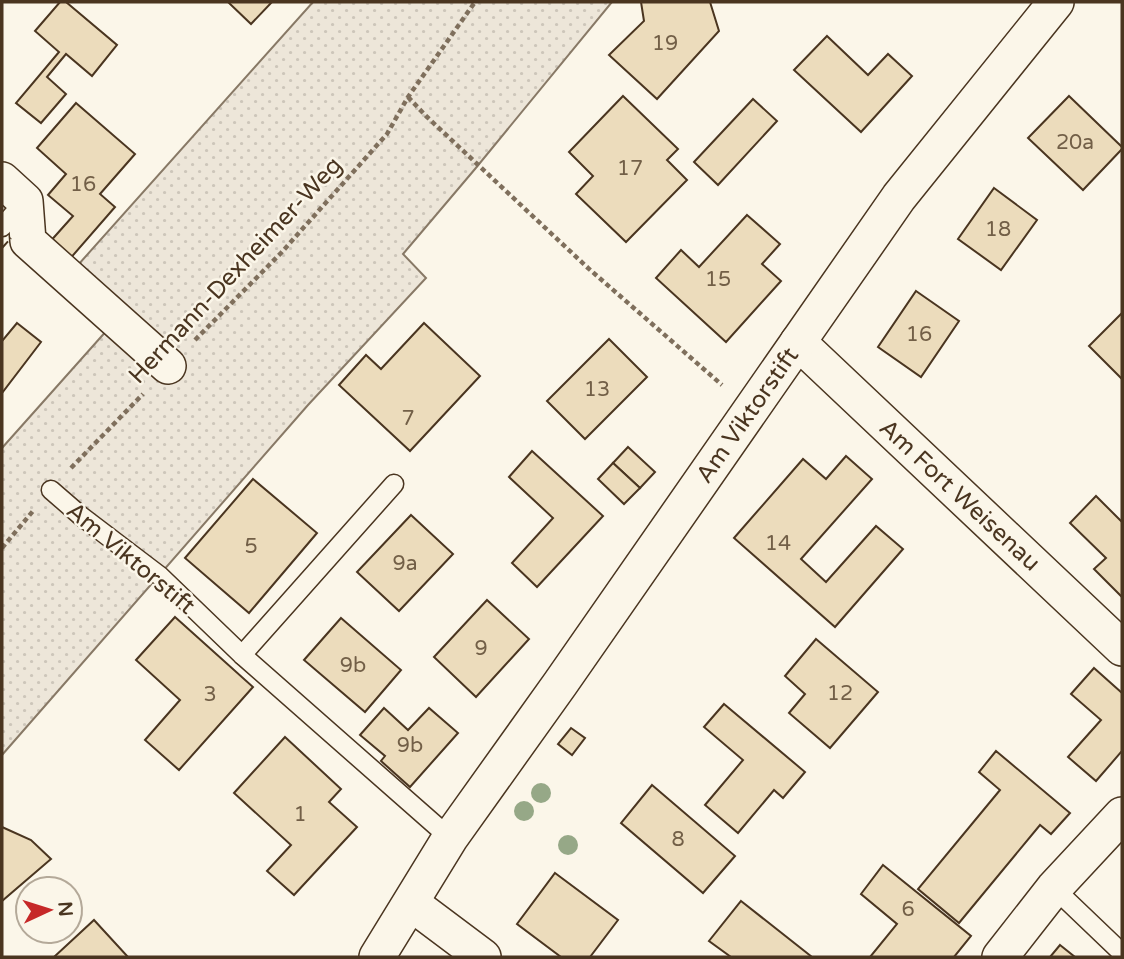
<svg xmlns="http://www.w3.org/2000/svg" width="1124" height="959" font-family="'Varela Round',sans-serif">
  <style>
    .park { fill: url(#park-dots); stroke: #887966; stroke-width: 2 }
    .building { fill: #ecdcbc; stroke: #4a3520; stroke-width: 2 }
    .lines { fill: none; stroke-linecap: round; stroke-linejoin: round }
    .lane-casing { stroke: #4a3520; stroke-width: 21 }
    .street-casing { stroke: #4a3520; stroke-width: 38 }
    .path { stroke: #7f6f5c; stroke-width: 4.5; stroke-dasharray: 5 3.5; stroke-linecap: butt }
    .lane { stroke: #fbf6e9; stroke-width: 18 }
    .street { stroke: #fbf6e9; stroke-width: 35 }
    .fence { stroke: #4a3520; stroke-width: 2; stroke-dasharray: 9 3.5; stroke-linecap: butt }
    .tree { fill: #96a887 }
    .labels { text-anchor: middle; stroke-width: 5; stroke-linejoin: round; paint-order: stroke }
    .number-label { font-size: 21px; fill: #725f47 }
    .street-label { font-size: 24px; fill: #4a3520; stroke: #fbf6e9 }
  </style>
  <defs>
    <pattern id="park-dots" width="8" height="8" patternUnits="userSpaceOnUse" patternTransform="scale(1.75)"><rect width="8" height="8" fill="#ede6d9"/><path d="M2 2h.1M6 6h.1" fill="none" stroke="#cdc6ba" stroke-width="1.8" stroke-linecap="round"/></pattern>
  </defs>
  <rect width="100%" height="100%" fill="#fbf6e9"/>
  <polygon class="park" points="313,2 612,2 475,169 403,254 426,278 308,405 2,755 2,448 125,310 78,265"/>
  <g class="building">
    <polygon points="60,2 66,2 117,45 92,76 66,54 47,77 66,94 41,123 16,103 59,52 35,31"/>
    <polygon points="228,2 272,2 251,24"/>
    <polygon points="641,2 710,2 719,31 657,99 609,55 644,21"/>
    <polygon points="827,36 868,75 888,54 912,76 861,132 794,70"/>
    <polygon points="623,96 678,149 667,160 687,180 626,242 576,194 593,176 569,152"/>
    <polygon points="1069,96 1122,147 1122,149 1083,190 1028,138"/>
    <polygon points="753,99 777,121 718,185 694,162"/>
    <polygon points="76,103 135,154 100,194 115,207 68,261 48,244 73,216 48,195 66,174 37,148"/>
    <polygon points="994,188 1037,220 1001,270 958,239"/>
    <polygon points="747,215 780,244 762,264 781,281 726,342 656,278 681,250 699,267"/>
    <polygon points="916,291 959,321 921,377 878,347"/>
    <polygon points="1122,313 1122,379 1089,346"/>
    <polygon points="17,323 41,342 2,393 2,341"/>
    <polygon points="424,323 480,376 410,451 339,385 366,355 381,369"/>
    <polygon points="609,339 647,377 585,439 547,401"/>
    <polygon points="628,447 655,472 640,488 613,463"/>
    <polygon points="532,451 603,516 537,587 512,563 553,518 509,477"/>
    <polygon points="846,456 872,479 801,559 826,582 876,526 903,549 835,627 734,538 803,459 826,479"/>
    <polygon points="613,463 640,488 624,504 598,479"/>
    <polygon points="253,479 317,533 249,613 185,558"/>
    <polygon points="1096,496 1122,522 1122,597 1094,569 1106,558 1070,523"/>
    <polygon points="411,515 453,554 399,611 357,572"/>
    <polygon points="487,600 529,639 476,697 434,657"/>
    <polygon points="175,617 253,687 179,770 145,740 180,700 136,660"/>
    <polygon points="341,618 401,670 365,712 304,660"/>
    <polygon points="816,639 878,692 830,748 789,713 805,694 785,676"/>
    <polygon points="1094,668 1122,693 1122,751 1096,781 1068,757 1101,720 1071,694"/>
    <polygon points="724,704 805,772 783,798 774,790 738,833 705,805 743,760 704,727"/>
    <polygon points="384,708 408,730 429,708 458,733 410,787 381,761 385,756 360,735"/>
    <polygon points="571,728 585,738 572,755 558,744"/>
    <polygon points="285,737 341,789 329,802 357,827 294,895 267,871 291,845 234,793"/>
    <polygon points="996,751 1070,813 1051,834 1040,825 959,923 918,889 1000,790 979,772"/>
    <polygon points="652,785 735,856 703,893 621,823"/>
    <polygon points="2,827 31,840 51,859 2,901"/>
    <polygon points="883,865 971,936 954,957 870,957 897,924 861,894"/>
    <polygon points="555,873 618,920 590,957 561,957 517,924"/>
    <polygon points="741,901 812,957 731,957 709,941"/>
    <polygon points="94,920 128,957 54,957"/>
    <polygon points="1060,945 1075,957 1050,957"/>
  </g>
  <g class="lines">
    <defs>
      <g id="lane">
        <polyline points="2,227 25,201"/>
        <polyline points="51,490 81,516 160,576 242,655 450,838"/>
        <polyline points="242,655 394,484"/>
        <polyline points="1054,888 1122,953"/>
      </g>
      <g id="street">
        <polyline points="2,180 25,201 28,241 168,366"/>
        <polyline points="798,342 1122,648"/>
        <polyline points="411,903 483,957"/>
        <polyline points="377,957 450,838 560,684 899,197 1056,2"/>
        <polyline points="1000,957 1054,888 1122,815"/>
      </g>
    </defs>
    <use href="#lane" class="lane-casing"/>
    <use href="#street" class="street-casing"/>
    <g class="path">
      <polyline points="408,97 426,116 588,268 722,385"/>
      <polyline points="195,340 281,253 387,134 408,97 475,2"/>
      <polyline points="71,468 143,394"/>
      <polyline points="2,548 33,511"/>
    </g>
    <use href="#lane" class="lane"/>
    <use href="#street" class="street"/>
    <polyline class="fence" points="2,248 11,238"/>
  </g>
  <g class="tree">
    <circle cx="541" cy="793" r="10"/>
    <circle cx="524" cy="811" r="10"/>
    <circle cx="568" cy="845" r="10"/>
  </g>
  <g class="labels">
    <g class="number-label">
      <text x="665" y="50">19</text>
      <text x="1075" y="149">20a</text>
      <text x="630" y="175">17</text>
      <text x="83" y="191">16</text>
      <text x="998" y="236">18</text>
      <text x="718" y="286">15</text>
      <text x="919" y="341">16</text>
      <text x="597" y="396">13</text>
      <text x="408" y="425">7</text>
      <text x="778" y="550">14</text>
      <text x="251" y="553">5</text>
      <text x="405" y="570">9a</text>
      <text x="481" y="655">9</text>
      <text x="353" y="672">9b</text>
      <text x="840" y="700">12</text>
      <text x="210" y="701">3</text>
      <text x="410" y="752">9b</text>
      <text x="300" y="821">1</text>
      <text x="678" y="846">8</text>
      <text x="908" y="916">6</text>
    </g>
    <g class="street-label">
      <text transform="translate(235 270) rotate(-47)" y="8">Hermann-Dexheimer-Weg</text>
      <text transform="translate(747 415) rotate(-55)" y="8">Am Viktorstift</text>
      <text transform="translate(960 495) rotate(43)" y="8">Am Fort Weisenau</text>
      <text transform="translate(131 558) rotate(40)" y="8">Am Viktorstift</text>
    </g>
  </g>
  <rect width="1124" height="959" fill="none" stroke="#4a3520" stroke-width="7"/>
  <g transform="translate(49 910) rotate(86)"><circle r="33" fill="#fbf6e9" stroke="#b4a999" stroke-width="2"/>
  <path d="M0-5L12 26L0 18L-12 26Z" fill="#c62828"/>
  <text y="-10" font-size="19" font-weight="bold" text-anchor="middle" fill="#4a3520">N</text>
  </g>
</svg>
